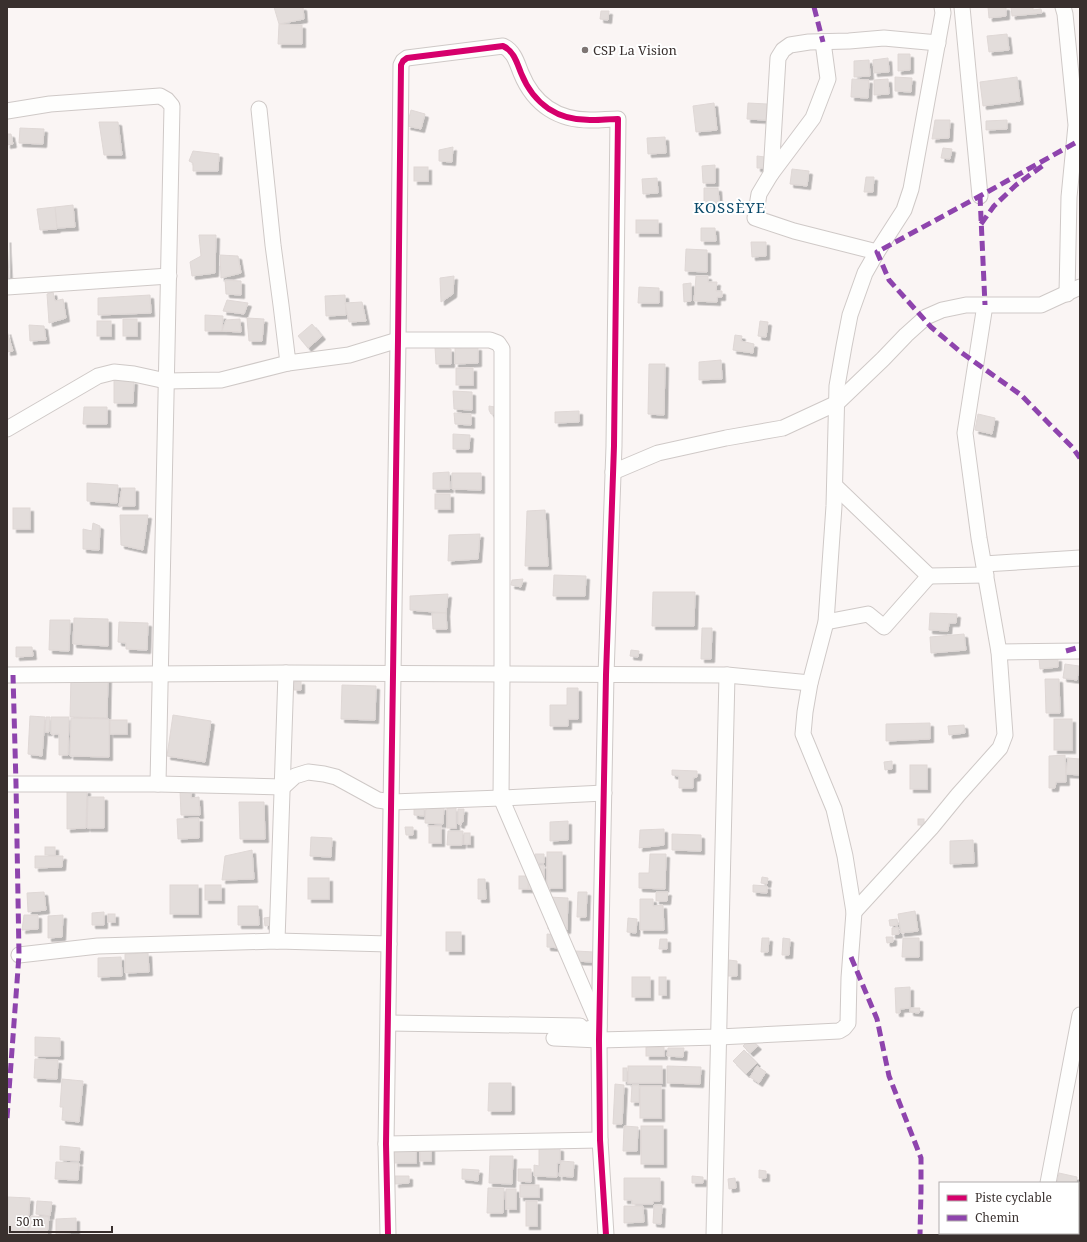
<svg xmlns="http://www.w3.org/2000/svg" width="1087" height="1242" font-family="'Noto Serif',serif">
  <style>
    .building { fill: #e3dddb; stroke: #dfd8d6; filter: url(#shadow) }
    .lines { fill: none; stroke-linecap: round; stroke-linejoin: round }
    .street-casing { stroke: #cfc9c7; stroke-width: 17 }
    .street { stroke: #fefefd; stroke-width: 15 }
    .quiet { stroke: #8e44ad; stroke-width: 5; stroke-dasharray: 10 5; stroke-linecap: butt }
    .cycleway-casing { stroke: #fff; stroke-width: 8 }
    .cycleway { stroke: #d6006c; stroke-width: 6 }
    .poi-dot { fill: #7d7573; stroke: #fff; stroke-width: 1.5 }
    .labels { text-anchor: middle; stroke-width: 4; stroke-linejoin: round; paint-order: stroke }
    .poi-label { font-size: 13px; fill: #39302e; stroke: #fff; text-anchor: start }
    .quarter-label { font-size: 15px; letter-spacing: 1px; fill: #094969; stroke: #fff }
  </style>
  <defs>
    <filter id="shadow"><feDropShadow dx="3.5" dy="3.5" stdDeviation="0" flood-color="#0004"/></filter>
  </defs>
  <rect width="100%" height="100%" fill="#faf5f4"/>
  <g class="building">
    <polygon points="274,7 303,7 304,19 279,24"/>
    <polygon points="988,7 1006,7 1006,16 989,18"/>
    <polygon points="1011,7 1033,7 1033,10 1041,9 1042,13 1012,16"/>
    <polygon points="601,11 609,11 608,20 600,19"/>
    <polygon points="279,24 302,25 302,44 278,44"/>
    <polygon points="1007,34 1009,50 989,52 987,36"/>
    <polygon points="898,54 910,54 910,70 898,71"/>
    <polygon points="888,58 889,72 874,73 873,60"/>
    <polygon points="869,60 870,76 854,77 854,61"/>
    <polygon points="895,77 912,78 911,92 895,91"/>
    <polygon points="1017,77 1020,101 983,106 980,82"/>
    <polygon points="852,79 869,80 868,98 851,97"/>
    <polygon points="888,79 889,94 874,95 874,80"/>
    <polygon points="714,103 717,130 696,132 693,106"/>
    <polygon points="748,103 767,104 766,120 747,119"/>
    <polygon points="411,110 425,114 421,129 407,126"/>
    <polygon points="935,120 950,120 949,138 932,139"/>
    <polygon points="1007,120 1007,129 986,130 986,121"/>
    <polygon points="99,122 118,122 122,155 104,155"/>
    <polygon points="20,128 44,129 43,144 19,143"/>
    <polygon points="7,134 11,134 13,144 7,145"/>
    <polygon points="665,137 666,153 648,154 647,138"/>
    <polygon points="453,147 452,162 439,161 439,150"/>
    <polygon points="943,148 952,149 950,159 941,158"/>
    <polygon points="193,151 219,154 218,171 193,171 193,163 189,161"/>
    <polygon points="757,156 765,157 765,168 757,168"/>
    <polygon points="715,165 715,183 703,183 702,166"/>
    <rect x="414" y="167" width="14" height="14"/>
    <polygon points="792,169 809,171 807,186 790,184"/>
    <polygon points="866,177 874,177 873,192 864,192"/>
    <polygon points="657,178 658,193 643,194 642,179"/>
    <polygon points="704,188 718,188 719,202 704,203"/>
    <polygon points="73,205 75,227 57,228 55,207"/>
    <polygon points="55,207 57,229 40,230 37,209"/>
    <rect x="636" y="220" width="22" height="13"/>
    <polygon points="701,228 715,228 716,241 701,241"/>
    <polygon points="199,235 216,235 215,273 192,276 190,262 201,256"/>
    <polygon points="7,239 9,278 7,278"/>
    <polygon points="751,242 766,242 766,256 752,257"/>
    <polygon points="686,249 707,250 707,272 685,271"/>
    <polygon points="220,255 238,256 241,273 221,278"/>
    <polygon points="454,276 453,294 441,302 440,278"/>
    <polygon points="696,276 708,276 708,282 717,282 716,291 722,291 722,297 717,297 717,302 694,301"/>
    <polygon points="225,280 241,281 241,295 226,294"/>
    <polygon points="691,283 691,301 684,302 683,284"/>
    <polygon points="639,287 659,288 659,303 638,303"/>
    <polygon points="53,292 55,301 63,299 66,318 49,323 47,294"/>
    <polygon points="150,295 151,313 98,315 98,298"/>
    <polygon points="345,295 346,315 326,316 325,296"/>
    <polygon points="227,300 248,303 244,314 223,311"/>
    <polygon points="362,302 366,321 349,322 345,303"/>
    <polygon points="205,315 223,316 222,331 205,331"/>
    <polygon points="247,318 264,319 262,341 249,341"/>
    <rect x="123" y="319" width="14" height="17"/>
    <polygon points="240,319 241,332 222,331 226,320"/>
    <rect x="97" y="321" width="14" height="15"/>
    <polygon points="760,321 768,322 766,337 758,336"/>
    <polygon points="312,324 322,336 308,348 298,336"/>
    <polygon points="29,325 44,326 46,340 30,341"/>
    <polygon points="7,331 13,351 7,352"/>
    <polygon points="735,335 742,336 741,341 754,344 753,353 733,350"/>
    <polygon points="435,347 451,349 451,364 436,364"/>
    <polygon points="478,347 478,363 455,364 455,348"/>
    <polygon points="721,360 722,379 699,380 699,362"/>
    <polygon points="649,364 665,364 664,415 648,414"/>
    <rect x="456" y="368" width="17" height="17"/>
    <polygon points="114,380 134,381 133,403 114,403"/>
    <polygon points="453,391 472,392 472,410 454,409"/>
    <polygon points="489,406 495,407 495,414 491,414 489,410"/>
    <polygon points="84,407 107,407 107,424 83,424"/>
    <polygon points="579,411 579,422 555,423 555,412"/>
    <polygon points="454,413 471,414 471,425 455,424"/>
    <polygon points="978,414 995,418 992,434 975,430"/>
    <polygon points="453,434 470,435 469,449 453,449"/>
    <polygon points="449,472 450,489 433,489 433,473"/>
    <polygon points="452,473 481,473 481,490 452,489"/>
    <polygon points="87,483 118,485 117,503 87,501"/>
    <polygon points="122,488 135,488 135,506 119,506"/>
    <rect x="435" y="494" width="15" height="15"/>
    <rect x="13" y="508" width="17" height="21"/>
    <polygon points="545,510 548,566 525,566 527,511"/>
    <polygon points="120,515 148,515 143,550 121,545"/>
    <polygon points="93,523 100,526 99,550 83,549 83,529 92,531"/>
    <polygon points="480,534 478,559 448,561 449,535"/>
    <polygon points="554,575 586,576 585,596 553,596"/>
    <polygon points="523,579 521,587 511,585 512,580"/>
    <polygon points="653,592 695,592 694,626 652,626"/>
    <polygon points="448,594 446,613 410,610 410,596"/>
    <polygon points="432,613 446,613 447,629 433,629"/>
    <polygon points="930,613 957,614 956,623 949,623 948,631 929,630"/>
    <polygon points="74,618 108,619 108,646 73,644"/>
    <polygon points="50,620 70,620 69,651 49,650"/>
    <polygon points="119,622 148,623 147,650 126,649 126,643 118,642"/>
    <polygon points="702,628 712,628 711,659 701,659"/>
    <polygon points="964,634 966,650 931,653 930,637"/>
    <polygon points="16,647 32,647 33,656 16,657"/>
    <polygon points="631,650 639,651 638,657 630,656"/>
    <polygon points="1058,658 1058,667 1040,669 1039,659"/>
    <polygon points="1065,664 1079,666 1077,680 1063,678"/>
    <polygon points="71,676 108,678 107,718 70,717"/>
    <polygon points="1045,679 1059,679 1060,713 1046,713"/>
    <polygon points="301,681 301,690 294,690 293,682"/>
    <polygon points="342,685 376,686 375,720 341,719"/>
    <polygon points="567,688 578,688 578,719 568,719 568,726 550,726 550,705 567,705"/>
    <polygon points="173,715 211,721 205,762 167,756"/>
    <polygon points="30,716 45,717 42,756 28,754"/>
    <polygon points="46,717 50,717 49,732 45,732"/>
    <polygon points="51,717 69,717 68,755 59,755 59,734 51,734"/>
    <polygon points="71,718 109,719 109,757 70,756"/>
    <rect x="1054" y="719" width="18" height="31"/>
    <rect x="110" y="720" width="17" height="14"/>
    <polygon points="930,723 930,739 886,741 886,724"/>
    <polygon points="964,725 965,733 949,735 948,726"/>
    <polygon points="1065,755 1066,782 1056,782 1055,788 1049,788 1049,756"/>
    <polygon points="1068,758 1080,759 1080,775 1066,774"/>
    <polygon points="892,761 892,769 885,770 884,762"/>
    <rect x="910" y="765" width="17" height="24"/>
    <polygon points="672,770 697,771 697,777 693,778 693,788 679,788 679,776 672,775"/>
    <polygon points="67,790 87,790 86,828 67,829"/>
    <polygon points="191,790 191,798 199,797 200,815 181,815 180,791"/>
    <polygon points="88,797 104,797 104,828 87,828"/>
    <polygon points="239,802 264,802 265,839 240,839"/>
    <polygon points="414,806 424,807 424,816 414,815"/>
    <polygon points="426,806 444,807 443,824 425,823"/>
    <rect x="447" y="808" width="9" height="20"/>
    <polygon points="458,809 464,809 463,822 461,822 461,825 458,824"/>
    <polygon points="199,818 199,838 178,839 177,819"/>
    <rect x="918" y="819" width="6" height="6"/>
    <polygon points="568,821 568,840 550,841 550,822"/>
    <rect x="429" y="826" width="12" height="17"/>
    <polygon points="405,827 413,827 413,835 406,835"/>
    <polygon points="664,829 664,845 639,848 640,830"/>
    <polygon points="448,831 463,831 462,845 447,845"/>
    <rect x="464" y="833" width="6" height="11"/>
    <polygon points="672,834 701,835 701,851 672,850"/>
    <polygon points="311,837 332,838 331,857 310,856"/>
    <polygon points="973,840 974,863 950,864 950,841"/>
    <rect x="45" y="847" width="10" height="8"/>
    <polygon points="252,850 254,879 222,880 225,856"/>
    <rect x="547" y="852" width="15" height="36"/>
    <polygon points="535,854 544,854 544,863 536,863"/>
    <polygon points="650,854 666,854 665,889 639,888 639,873 649,873"/>
    <polygon points="35,856 63,856 62,867 35,868"/>
    <polygon points="544,865 544,889 528,889 528,866"/>
    <rect x="519" y="876" width="9" height="13"/>
    <polygon points="762,877 768,878 767,884 761,883"/>
    <rect x="308" y="878" width="21" height="21"/>
    <polygon points="478,879 485,879 486,899 478,899"/>
    <rect x="170" y="885" width="28" height="29"/>
    <rect x="205" y="885" width="16" height="15"/>
    <polygon points="753,885 767,886 767,893 753,892"/>
    <polygon points="44,892 46,910 28,912 27,893"/>
    <polygon points="578,892 587,892 586,917 577,917"/>
    <polygon points="656,892 668,892 667,901 656,901"/>
    <polygon points="549,897 568,898 567,930 548,929"/>
    <polygon points="640,899 653,899 653,906 663,905 664,930 640,930"/>
    <polygon points="238,906 258,906 259,925 238,925"/>
    <polygon points="915,911 918,931 901,933 898,914"/>
    <polygon points="104,912 104,925 92,925 92,913"/>
    <rect x="108" y="914" width="7" height="8"/>
    <polygon points="24,915 38,915 38,929 22,930"/>
    <polygon points="63,915 62,937 48,938 48,916"/>
    <polygon points="271,917 272,925 265,926 264,918"/>
    <polygon points="628,918 637,919 636,933 627,932"/>
    <polygon points="897,919 898,925 890,926 889,920"/>
    <polygon points="898,927 899,934 892,935 892,928"/>
    <rect x="446" y="932" width="15" height="19"/>
    <polygon points="547,934 562,935 561,948 547,947"/>
    <polygon points="886,937 893,937 893,942 887,943"/>
    <polygon points="762,938 769,938 768,952 761,952"/>
    <polygon points="783,938 790,939 789,955 782,955"/>
    <polygon points="903,938 919,938 919,957 902,957"/>
    <polygon points="660,939 667,939 667,949 659,949"/>
    <polygon points="576,951 594,952 593,962 575,961"/>
    <polygon points="148,953 149,972 125,973 125,954"/>
    <polygon points="121,957 122,976 98,977 98,958"/>
    <polygon points="729,960 737,961 737,976 728,976"/>
    <rect x="632" y="977" width="18" height="20"/>
    <rect x="659" y="977" width="7" height="18"/>
    <polygon points="910,987 910,1008 900,1009 900,1013 896,1013 895,988"/>
    <polygon points="910,1008 920,1008 919,1013 910,1012"/>
    <polygon points="35,1037 60,1038 60,1056 35,1056"/>
    <polygon points="750,1039 758,1046 750,1053 743,1046"/>
    <rect x="646" y="1047" width="18" height="9"/>
    <polygon points="668,1048 684,1048 683,1057 667,1056"/>
    <polygon points="744,1050 757,1063 746,1074 733,1061"/>
    <polygon points="35,1059 58,1060 57,1079 34,1078"/>
    <rect x="628" y="1066" width="34" height="17"/>
    <polygon points="667,1066 701,1067 700,1084 667,1083"/>
    <polygon points="757,1066 766,1072 759,1083 750,1077"/>
    <rect x="623" y="1068" width="4" height="13"/>
    <polygon points="62,1079 83,1081 79,1122 62,1120 63,1107 60,1107"/>
    <polygon points="489,1083 511,1083 511,1111 488,1111"/>
    <polygon points="615,1084 624,1085 622,1124 613,1124"/>
    <polygon points="632,1085 639,1085 639,1102 631,1102"/>
    <rect x="640" y="1086" width="21" height="32"/>
    <polygon points="624,1126 638,1127 637,1151 623,1151"/>
    <rect x="641" y="1126" width="22" height="38"/>
    <rect x="420" y="1145" width="11" height="16"/>
    <polygon points="60,1146 80,1148 79,1161 60,1160"/>
    <rect x="394" y="1146" width="22" height="17"/>
    <polygon points="539,1147 560,1148 560,1163 557,1163 557,1177 534,1176 534,1165 539,1166"/>
    <polygon points="490,1156 513,1156 512,1184 489,1183"/>
    <polygon points="561,1161 574,1162 573,1177 559,1176"/>
    <polygon points="56,1162 79,1163 78,1180 55,1179"/>
    <polygon points="462,1169 479,1170 478,1181 462,1179"/>
    <polygon points="518,1169 531,1169 531,1182 518,1181"/>
    <polygon points="759,1170 766,1171 766,1178 759,1178"/>
    <polygon points="1059,1173 1077,1177 1076,1183 1057,1183"/>
    <polygon points="395,1176 409,1176 409,1183 395,1184"/>
    <polygon points="692,1176 703,1177 703,1183 692,1183"/>
    <polygon points="624,1178 660,1178 660,1201 653,1201 653,1204 632,1204 632,1200 624,1200"/>
    <polygon points="735,1178 736,1188 729,1189 728,1179"/>
    <rect x="520" y="1185" width="19" height="12"/>
    <polygon points="488,1188 504,1188 503,1213 487,1213"/>
    <rect x="506" y="1189" width="10" height="20"/>
    <polygon points="8,1197 30,1198 27,1235 7,1235"/>
    <polygon points="37,1201 52,1202 50,1216 36,1214"/>
    <rect x="526" y="1201" width="11" height="25"/>
    <polygon points="654,1205 662,1205 661,1224 653,1223"/>
    <polygon points="624,1206 643,1206 644,1222 624,1223"/>
    <polygon points="31,1216 49,1217 47,1235 28,1235"/>
    <polygon points="76,1218 76,1232 56,1234 56,1219"/>
  </g>
  <g class="lines">
    <defs>
      <g id="street">
        <polyline points="962,7 980,196"/>
        <polyline points="1063,7 1065,14 1076,125 1069,197 1067,294"/>
        <polyline points="259,109 273,245 281,305 288,363 349,355 398,340 490,340 498,343 502,349 502,674 501,798 597,1021"/>
        <polyline points="7,111 50,104 160,96 167,100 172,106 158,784"/>
        <polyline points="771,174 813,118 828,79 823,42"/>
        <polyline points="877,252 794,231 755,218 759,194 771,174 778,58 783,50 790,45 809,42 849,41 884,38 938,43"/>
        <polyline points="7,287 169,276"/>
        <polyline points="7,429 98,376 114,372 134,374 166,381 221,380 288,363"/>
        <polyline points="613,472 658,453 726,438 783,428 837,403 883,359 906,335 926,317 942,310 966,305 1041,305 1080,287"/>
        <polyline points="835,486 929,576 986,575"/>
        <polyline points="984,564 1080,558"/>
        <polyline points="826,622 868,614 884,627 929,576"/>
        <polyline points="999,652 1080,651"/>
        <polyline points="7,675 286,673 727,675 810,683"/>
        <polyline points="7,784 158,784 283,787 295,776 308,772 324,774 336,777 378,800 392,802 501,798 604,793"/>
        <polyline points="854,912 931,828 958,795 1000,748 1005,735 999,652 979,538 965,433 985,305"/>
        <polyline points="277,941 286,673"/>
        <polyline points="19,955 98,946 277,941 389,944"/>
        <polyline points="389,1023 580,1026"/>
        <polyline points="599,1026 554,1038 599,1040 719,1037 839,1031 844,1028 848,1023 849,978 854,912 845,856 834,809 803,734 805,712 810,683 826,622 834,506 837,386 844,346 850,315 865,273 877,252 904,210 911,189 943,13 942,7"/>
        <polyline points="386,1144 600,1140"/>
        <polyline points="1048,1183 1080,1015"/>
        <path d="M388 1235 386 1144 398 340 401 65 403 61 407 58 503 46C514 51 517 63 521 73 534 105 559 121 593 120 601 120 610 119 618 119L614 446 606 675 599 1040 600 1140 606 1235"/>
        <polyline points="714,1235 727,675"/>
        <polyline points="1037,1235 1038,1233"/>
      </g>
    </defs>
    <use href="#street" class="street-casing"/>
    <use href="#street" class="street"/>
    <g class="quiet">
      <polyline points="814,7 823,42"/>
      <polyline points="1075,143 980,196 877,252 889,280 931,327 962,353 1021,395 1072,447 1080,458"/>
      <polyline points="980,196 985,305"/>
      <polyline points="981,224 994,206 1016,185 1045,164"/>
      <polyline points="1066,651 1080,647"/>
      <polyline points="851,957 877,1019 889,1076 921,1158 921,1191 920,1235"/>
      <polyline points="7,1118 19,955 16,784 13,675"/>
    </g>
    <defs>
      <path id="cycleway" d="M388 1235 386 1144 398 340 401 65 403 61 407 58 503 46C514 51 517 63 521 73 534 105 559 121 593 120 601 120 610 119 618 119L614 446 606 675 599 1040 600 1140 606 1235"/>
    </defs>
    <use href="#cycleway" class="cycleway-casing"/>
    <use href="#cycleway" class="cycleway"/>
  </g>
  <circle class="poi-dot" cx="585" cy="50" r="4"/>
  <g class="labels">
    <g class="poi-label">
      <text x="593" y="55">CSP La Vision</text>
    </g>
    <g class="quarter-label">
      <text x="730" y="213">KOSSÈYE</text>
    </g>
  </g>
  <rect width="1087" height="1242" fill="none" stroke="#39302e" stroke-width="16"/>
  <rect x="939" y="1182" width="140" height="52" fill="#ffffff" stroke="#b0acab"/>
  <rect x="947" y="1195" width="20" height="6" fill="#d6006c" stroke="#b0acab"/>
  <text x="975" y="1202" font-size="12" fill="#39302e">Piste cyclable</text>
  <rect x="947" y="1215" width="20" height="6" fill="#8e44ad" stroke="#b0acab"/>
  <text x="975" y="1222" font-size="12" fill="#39302e">Chemin</text>
  <path d="M10 1226v6h102v-6" fill="none" stroke="#39302e" stroke-width="2"/>
  <text x="16" y="1226" font-size="12" fill="#39302e" stroke="#ffffff" stroke-width="3" paint-order="stroke">50 m</text>
</svg>
